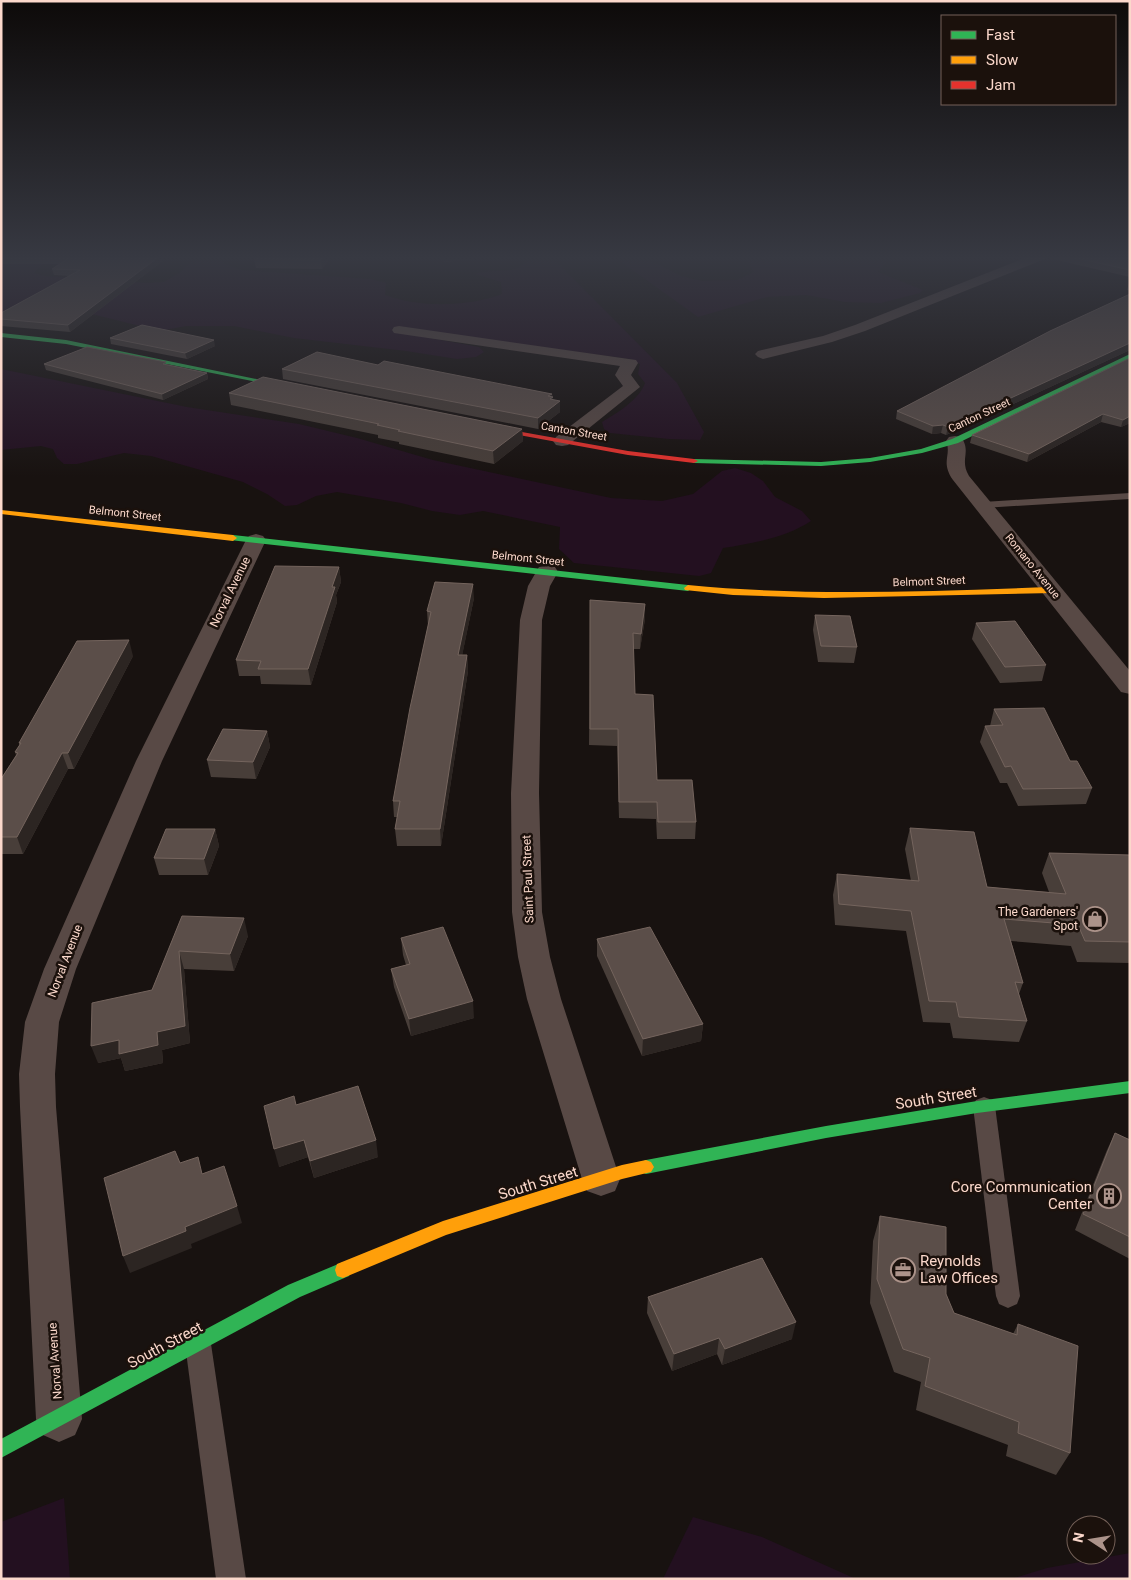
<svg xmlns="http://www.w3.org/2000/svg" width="1131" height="1580" font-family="Roboto,sans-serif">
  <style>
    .green { fill: #231020 }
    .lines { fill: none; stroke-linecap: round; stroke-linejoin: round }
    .lane { fill: #584945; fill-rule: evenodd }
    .street { fill: #584945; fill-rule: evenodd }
    .fast { fill: #30b455; fill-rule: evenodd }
    .slow { fill: #ff9f0a; fill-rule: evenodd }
    .jam { fill: #e5322d; fill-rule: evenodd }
    .wall { fill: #483e39 }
    .shaded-wall { fill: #2c2522 }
    .building { fill: #5b4e49; stroke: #74645d }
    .labels { text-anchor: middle; stroke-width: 5; stroke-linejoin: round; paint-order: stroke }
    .far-street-label { font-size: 11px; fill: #fbd8cb; stroke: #1b110c }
    .street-label { font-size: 12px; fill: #fbd8cb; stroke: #1b110c }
    .poi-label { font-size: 12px; fill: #fbd8cb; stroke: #1b110c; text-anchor: end }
    .near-street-label { font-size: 15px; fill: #fbd8cb; stroke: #1b110c }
    .near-poi-label { font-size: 15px; fill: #fbd8cb; stroke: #1b110c; text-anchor: end }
  </style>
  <rect width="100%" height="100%" fill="#181210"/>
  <g class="green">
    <path d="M50 256 34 273 45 276 147 283 164 282 179 273 199 256H217L225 264 241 270 371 279 386 283 385 295C421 308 466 307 502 294L501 282 475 274C490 267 523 278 526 256H551L677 383 704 432 700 440 669 439 610 433 604 429 602 422C617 413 639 400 645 383L638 374 640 364 630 359 393 328 392 331 479 347 484 352 476 357 457 359 406 351 294 338 234 326H186L160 331 92 314 17 309 1 313V266L13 258Z"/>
    <polygon points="613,256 642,256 681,276 702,281 737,280 754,272 745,256 896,256 887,261 878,272 923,290 920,293 881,303 845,302 806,295 767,297 698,317"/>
    <path d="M1 369 187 407 299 424 357 438 433 460 611 498 662 501 693 494 722 471 735 468 751 473 763 481 775 497 802 511 811 521C785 538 753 543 723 548L711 573 699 576 574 563 559 549 560 527 483 511 460 515 432 511 401 503 337 492 316 496 297 505 285 506 267 494 243 482 151 456 124 453 77 464H64L57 458 53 449 41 446 1 450Z"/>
    <polygon points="64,1498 70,1579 1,1579 1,1522"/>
    <polygon points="693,1517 762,1537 856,1579 663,1579"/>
    <polygon points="1130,1553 1130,1579 1011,1579 1047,1568"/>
  </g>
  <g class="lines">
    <g class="lane">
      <polygon points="1130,493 1130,499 983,508 977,505 983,502"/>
      <polygon points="984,1097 992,1100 995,1106 1020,1296 1017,1304 1008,1308 999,1304 996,1296 973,1106 976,1100"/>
      <polygon points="198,1332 207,1335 211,1344 246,1579 216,1579 185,1344 189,1335"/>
    </g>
    <g class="street">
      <polygon points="1030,256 1047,256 1045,259 865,331 832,342 763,359 758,357 755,354 758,351 823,336 855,325"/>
      <polygon points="399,326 636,360 638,363 631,375 640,387 568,445 562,446 556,445 553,441 556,437 623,386 615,375 620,366 394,333 392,330 394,327"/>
      <path d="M955 436 961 437C972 452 959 459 969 476L1130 671V694L1121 692 953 480C940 461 952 456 946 441L949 437Z"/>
      <polygon points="256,534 263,536 266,540 162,761 76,969 59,1022 55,1074 56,1107 82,1419 75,1435 59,1442 43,1435 36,1419 20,1107 19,1074 25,1022 44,969 136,761 246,540 249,536"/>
      <polygon points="547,566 555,567 558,572 550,586 542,620 539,793 542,912 550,957 561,999 620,1179 615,1191 601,1196 587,1191 582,1179 527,999 518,957 512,912 511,793 520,620 528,586 539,567"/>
    </g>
    <g class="fast">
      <polygon points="1,333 66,340 295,387 292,389 66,344 1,337"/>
      <polygon points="1130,354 1130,359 958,443 922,453 870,462 821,466 694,463 690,461 694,459 821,462 870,458 921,449 952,439"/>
      <polygon points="233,535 688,585 692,588 688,591 230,540 229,538"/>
      <polygon points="1130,1081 1130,1093 977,1113 826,1138 646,1174 641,1172 638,1167 641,1162 646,1160 826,1126 977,1101"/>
      <polygon points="343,1262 349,1264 351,1270 349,1276 300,1297 1,1458 1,1439 288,1285"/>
    </g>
    <g class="slow">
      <polygon points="1,510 233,535 237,538 233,541 1,514"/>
      <path d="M688 585C810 597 931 591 1053 587L1057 590 1053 593 824 598 733 595 685 590 684 588Z"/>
      <polygon points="646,1160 651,1162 654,1167 651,1172 622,1179 446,1235 343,1278 337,1276 335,1270 337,1264 443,1221 622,1165"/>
    </g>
    <polygon class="jam" points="483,425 628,451 694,459 698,461 694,463 628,455 486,429 482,427"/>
  </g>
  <g class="wall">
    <polygon points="1,256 164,260 70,332 1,326 1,313 69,276 54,275 52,269 59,264 1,264"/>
    <polygon points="257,256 332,256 322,269 256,268 254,259"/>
    <polygon points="440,256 486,256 486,258 444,262"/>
    <polygon points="1048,256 1130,256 1130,277 1048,258"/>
    <polygon points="1129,283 1130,283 1130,290 1127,290"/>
    <polygon points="1130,294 1130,350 946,435 941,433 932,434 896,419 897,411"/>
    <polygon points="110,338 215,346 187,359 111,344"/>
    <polygon points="1130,358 1130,423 1121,427 1101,422 1027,462 970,443 972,435"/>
    <polygon points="44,364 166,364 207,373 208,379 163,400 46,370"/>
    <polygon points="378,365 552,394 553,400 560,412 538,429 283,379 282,369"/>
    <polygon points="229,393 522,429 523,441 494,464 399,444 399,442 378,438 378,435 231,405"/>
    <polygon points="339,567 341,582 336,595 337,602 311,685 261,684 260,676 239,676 236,660"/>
    <polygon points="474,598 462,655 467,655 468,671 441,846 397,846 395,829 397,817 394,817 393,801 428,626 427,611"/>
    <polygon points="590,600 645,604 645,619 640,649 633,649 635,694 657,780 696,822 695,839 657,839 656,819 619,818 617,746 589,745"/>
    <polygon points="815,615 857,647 854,663 818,662 813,630"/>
    <polygon points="976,623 1046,665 1042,681 1000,683 972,639"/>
    <polygon points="133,656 74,769 68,769 23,854 1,854 1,779 16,755 15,752 19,746 19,743"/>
    <polygon points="994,709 1070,761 1092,788 1086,804 1018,806 1007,783 1000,783 980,742 985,726 990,726"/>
    <polygon points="267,731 270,747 256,779 211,777 207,760"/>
    <polygon points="910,828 987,887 1049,892 1042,873 1049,853 1130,855 1130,963 1077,962 1071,946 1011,941 1023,983 1019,994 1027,1021 1019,1042 953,1038 950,1023 923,1022 906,931 835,925 833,895 837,874 911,881 905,849"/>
    <polygon points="215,829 219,846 208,875 159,875 154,858"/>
    <polygon points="182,916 248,936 234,971 184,969 190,1043 162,1050 163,1063 125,1071 121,1058 98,1063 152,990"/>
    <polygon points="401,938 474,1018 411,1036 394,987 391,969 406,965 403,955"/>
    <polygon points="597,939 703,1024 701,1041 642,1056 597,956"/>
    <polygon points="296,1105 378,1157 314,1178 308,1157 279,1167"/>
    <polygon points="1115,1133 1130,1140 1130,1259 1075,1230 1107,1150"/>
    <polygon points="880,1216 946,1294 954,1313 1013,1334 1018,1324 1070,1453 1056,1475 1006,1456 1008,1445 916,1410 921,1382 894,1372 870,1303 873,1241"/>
    <polygon points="648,1297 792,1339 722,1365 717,1354 672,1371 647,1313"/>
  </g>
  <g class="shaded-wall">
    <polygon points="160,256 163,256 164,260 70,332 68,325"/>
    <polygon points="324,256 332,256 322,269 321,260"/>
    <polygon points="443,256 486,256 486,258 444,262"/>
    <polygon points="214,340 215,346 187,359 185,353"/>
    <polygon points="1130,343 1130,350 946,435 948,427"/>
    <polygon points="207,373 208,379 163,400 162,394"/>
    <polygon points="552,394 552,398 553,397 553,407 560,401 560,412 538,429 538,418 548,396"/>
    <polygon points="1103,414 1101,422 1027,462 1029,454"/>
    <polygon points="1130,416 1130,423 1121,427 1123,420"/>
    <polygon points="943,425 941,433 932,434 933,426"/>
    <polygon points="522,429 523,441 494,464 493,451"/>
    <polygon points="339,567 341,582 336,595 337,602 311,685 308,669 332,587"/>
    <polygon points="473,584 474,598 459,671 458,655"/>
    <polygon points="645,604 645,619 640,649 641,634"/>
    <polygon points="129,640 133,656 74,769 68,753"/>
    <polygon points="467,655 468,671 441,846 440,829"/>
    <polygon points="267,731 270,747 256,779 253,762"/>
    <polygon points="62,753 68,769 23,854 17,837"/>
    <polygon points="215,829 219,846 208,875 204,859"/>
    <polygon points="244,918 248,936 234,971 230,954"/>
    <polygon points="179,951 184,969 190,1043 162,1050 163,1063 125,1071 121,1058 98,1063 91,1046 157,1032"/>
    <polygon points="473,1001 474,1018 411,1036 409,1019"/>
    <polygon points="703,1024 701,1041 642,1056 643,1039"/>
    <polygon points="304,1140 308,1157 279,1167 274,1149"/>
    <polygon points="376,1140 378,1157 314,1178 310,1161"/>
    <polygon points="237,1206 242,1223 191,1244 192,1248 130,1273 123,1256 185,1227"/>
    <polygon points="796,1322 792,1339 722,1365 725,1349"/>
    <polygon points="719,1338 717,1354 672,1371 674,1354"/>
  </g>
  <g class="building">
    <polygon points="1,256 160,256 68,325 1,319 1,313 80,270 52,269 69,258 1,258"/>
    <polygon points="257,256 324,256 321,260 254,259"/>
    <polygon points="1067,256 1130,256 1130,270"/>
    <polygon points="1130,294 1130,343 948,427 943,425 933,426 897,411 1050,331"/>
    <polygon points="142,325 214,340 185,353 110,338"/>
    <polygon points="87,347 166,362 163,364 207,373 162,394 44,364"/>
    <polygon points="317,352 378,365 384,361 552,394 548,396 553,397 550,399 560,401 538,418 282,369"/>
    <polygon points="1130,358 1130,416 1123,420 1103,414 1029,454 972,435"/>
    <polygon points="263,377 522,429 493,451 398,431 400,430 377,425 379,424 229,393"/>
    <polygon points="275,566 339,567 332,587 335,587 308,669 258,669 261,661 236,660"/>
    <polygon points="435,582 473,584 458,655 467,655 440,829 395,829 400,801 393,801 410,708 431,612 427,611"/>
    <polygon points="590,600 645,604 641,634 633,633 635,694 653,695 657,780 692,780 696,822 658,822 657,802 619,802 618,729 590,729"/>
    <polygon points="815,615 850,616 857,647 821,646"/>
    <polygon points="1015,621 1046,665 1005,667 976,623"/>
    <polygon points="129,640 68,753 62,753 17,837 1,837 1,779 18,753 15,752 21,743 19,743 77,641"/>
    <polygon points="1044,708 1070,761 1077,761 1092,788 1023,789 1011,766 1005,767 985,726 1003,725 994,709"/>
    <polygon points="223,729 267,731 253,762 207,760"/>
    <polygon points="910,828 974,832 987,887 1066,894 1049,853 1130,855 1130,942 1085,941 1078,925 1004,919 1023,983 1015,982 1027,1021 959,1017 956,1002 929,1001 911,911 839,904 837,874 919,881"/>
    <polygon points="166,829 215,829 204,859 154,858"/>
    <polygon points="182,916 244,918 230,954 179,951 185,1026 157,1032 158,1045 119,1054 119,1040 91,1046 92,1003 152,990"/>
    <polygon points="443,927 473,1001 409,1019 391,969 410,964 401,938"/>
    <polygon points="650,927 703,1024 643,1039 597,939"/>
    <polygon points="358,1086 376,1140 310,1161 304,1140 274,1149 264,1106 294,1096 296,1105"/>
    <polygon points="1115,1133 1130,1140 1130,1237 1083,1214"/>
    <polygon points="175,1151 180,1163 198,1157 202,1174 224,1166 237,1206 185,1227 186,1231 123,1256 104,1178"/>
    <polygon points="880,1216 946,1227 946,1294 954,1313 1017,1335 1018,1324 1078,1346 1070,1453 1018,1433 1019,1422 925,1386 930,1358 903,1349 877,1279"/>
    <polygon points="762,1258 796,1322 725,1349 719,1338 674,1354 648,1297"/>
  </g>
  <linearGradient id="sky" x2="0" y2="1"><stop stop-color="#0d0a09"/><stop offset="0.54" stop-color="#373942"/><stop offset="1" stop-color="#373942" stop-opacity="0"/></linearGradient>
  <rect width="1131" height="477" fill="url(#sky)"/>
  <defs>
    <symbol id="shop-ring" viewBox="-11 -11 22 22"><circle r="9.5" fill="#1b110c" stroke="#ac938a" stroke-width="1.5"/><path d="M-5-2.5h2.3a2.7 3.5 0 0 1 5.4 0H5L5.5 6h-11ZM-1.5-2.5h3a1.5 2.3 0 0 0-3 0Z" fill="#ac938a"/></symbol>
    <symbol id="building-ring" viewBox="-11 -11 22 22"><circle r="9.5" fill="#1b110c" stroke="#ac938a" stroke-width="1.5"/><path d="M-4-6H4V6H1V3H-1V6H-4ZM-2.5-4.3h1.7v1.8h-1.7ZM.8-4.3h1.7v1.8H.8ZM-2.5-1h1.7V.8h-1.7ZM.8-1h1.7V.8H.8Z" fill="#ac938a"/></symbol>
    <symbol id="office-ring" viewBox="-11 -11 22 22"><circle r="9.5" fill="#1b110c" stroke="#ac938a" stroke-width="1.5"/><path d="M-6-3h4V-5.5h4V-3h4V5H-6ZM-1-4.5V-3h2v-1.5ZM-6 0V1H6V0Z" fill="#ac938a"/></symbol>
  </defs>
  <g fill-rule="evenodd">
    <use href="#shop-ring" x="1081" y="905" width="28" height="28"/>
    <use href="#building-ring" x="1095" y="1182" width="28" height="28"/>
    <use href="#office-ring" x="889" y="1256" width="28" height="28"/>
  </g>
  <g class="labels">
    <g class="far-street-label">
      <text transform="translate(979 415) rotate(-25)" y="4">Canton Street</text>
      <text transform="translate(574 431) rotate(10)" y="4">Canton Street</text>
      <text transform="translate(125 513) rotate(6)" y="4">Belmont Street</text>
      <text transform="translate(528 558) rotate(6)" y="4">Belmont Street</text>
      <text transform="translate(1033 566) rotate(51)" y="4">Romano Avenue</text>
      <text transform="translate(929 581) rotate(-2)" y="4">Belmont Street</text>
    </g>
    <g class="street-label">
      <text transform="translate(230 592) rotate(-64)" y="4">Norval Avenue</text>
      <text transform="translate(528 879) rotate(-92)" y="4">Saint Paul Street</text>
      <text transform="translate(65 961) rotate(-69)" y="4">Norval Avenue</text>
      <text transform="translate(55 1361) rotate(-94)" y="4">Norval Avenue</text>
    </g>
    <g class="poi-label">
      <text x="1078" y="916">The Gardeners'<tspan x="1078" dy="14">Spot</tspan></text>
    </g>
    <g class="near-street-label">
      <text transform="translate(936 1098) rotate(-9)" y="5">South Street</text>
      <text transform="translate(538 1183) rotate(-17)" y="5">South Street</text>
      <text transform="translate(165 1345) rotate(-28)" y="5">South Street</text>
    </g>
    <g class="near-poi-label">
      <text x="1092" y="1192">Core Communication<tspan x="1092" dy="17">Center</tspan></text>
      <text x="920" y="1266" text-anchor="start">Reynolds<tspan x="920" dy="17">Law Offices</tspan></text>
    </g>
  </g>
  <rect width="1131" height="1580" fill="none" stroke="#fbd8cb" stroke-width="5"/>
  <rect x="941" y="15" width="175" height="90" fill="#1b110c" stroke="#756158"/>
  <rect x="951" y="31" width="25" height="8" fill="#30b455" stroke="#756158"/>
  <text x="986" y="40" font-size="15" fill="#fbd8cb">Fast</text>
  <rect x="951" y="56" width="25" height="8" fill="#ff9f0a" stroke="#756158"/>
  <text x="986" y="65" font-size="15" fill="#fbd8cb">Slow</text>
  <rect x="951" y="81" width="25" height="8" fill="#e5322d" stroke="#756158"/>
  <text x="986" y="90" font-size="15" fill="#fbd8cb">Jam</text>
  <g transform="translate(1091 1540) rotate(282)"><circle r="24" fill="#1b110c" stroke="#756158"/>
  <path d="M0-4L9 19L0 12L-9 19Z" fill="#ac938a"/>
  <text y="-8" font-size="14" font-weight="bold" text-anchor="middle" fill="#fbd8cb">N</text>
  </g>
</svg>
